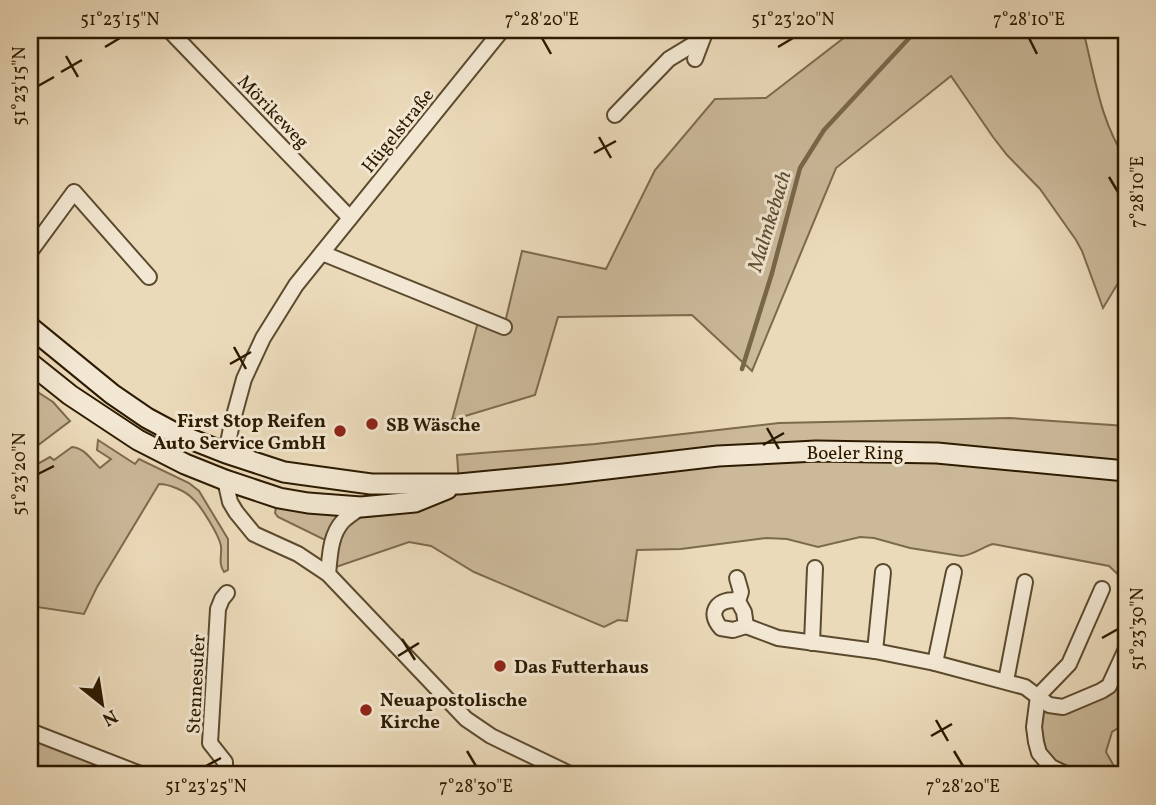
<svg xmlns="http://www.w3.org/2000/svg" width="1156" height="805" font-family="Vollkorn,serif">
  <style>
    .green { fill: #cbb99a; stroke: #7c6a4d; stroke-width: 2 }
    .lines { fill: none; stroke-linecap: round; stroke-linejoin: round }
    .stream { stroke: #78664a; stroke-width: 4.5 }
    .street-casing { stroke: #5c4a2e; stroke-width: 18 }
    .secondary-casing { stroke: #2c1a00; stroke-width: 23 }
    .street { stroke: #f2e7d2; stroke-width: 14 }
    .secondary { stroke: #f2e7d2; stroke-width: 19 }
    .ticks { fill: none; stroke: #2c1a00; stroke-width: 2.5 }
    .poi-dot { fill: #8f2418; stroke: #f2e7d2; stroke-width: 2.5 }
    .labels { text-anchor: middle; stroke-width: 6; stroke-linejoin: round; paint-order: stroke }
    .street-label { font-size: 19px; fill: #2c1a00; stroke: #f2e7d2 }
    .poi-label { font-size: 19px; font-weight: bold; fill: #2c1a00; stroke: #f2e7d2; text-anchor: start }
    .water-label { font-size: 21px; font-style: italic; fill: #5e4d31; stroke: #f2e7d2 }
    .neatline { fill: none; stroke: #2c1a00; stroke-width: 2.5 }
    .ticks-label { font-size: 18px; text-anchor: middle; fill: #2c1a00 }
  </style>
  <rect width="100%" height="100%" fill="#ebdaba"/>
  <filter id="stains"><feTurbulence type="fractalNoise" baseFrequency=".00286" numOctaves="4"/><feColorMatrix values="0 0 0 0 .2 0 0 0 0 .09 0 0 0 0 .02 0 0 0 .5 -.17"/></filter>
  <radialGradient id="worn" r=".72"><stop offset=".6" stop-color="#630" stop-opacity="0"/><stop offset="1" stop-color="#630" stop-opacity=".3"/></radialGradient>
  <g class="green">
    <path d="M854 30H1083C1094 72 1100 122 1126 159V270L1103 308 1082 251 1076 240 1040 189 1007 155 993 137 951 76 836 168 752 371 692 315 558 317 535 395 452 420 479 318 504 327 522 251 606 269 655 170 715 99 766 98Z"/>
    <polygon points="30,387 53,402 70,421 37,446 30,446"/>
    <path d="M1010 418 1126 426V582L1109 566 993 544C982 547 972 556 961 556L910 548 874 538 860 537 818 547 787 539 766 538 681 549 637 550 627 621 618 620 604 627 474 572 431 546 409 542 333 568 343 521 459 484 457 455 595 444 779 423Z"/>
    <path d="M98 440 135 464 139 459 189 483 199 491 228 539V570L224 572C218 564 222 555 221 546 219 535 201 506 193 499 186 491 169 484 159 484L97 587 84 614 30 606V468L50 457 54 460 72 447C85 448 91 460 100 468L111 459 97 450Z"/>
    <polygon points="276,507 335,515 337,517 326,539 323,539 278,517 275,513"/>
    <path d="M1126 681V723L1112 732 1106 752 1119 775C1088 775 1044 773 1041 733 1041 725 1041 719 1044 711L1110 693Z"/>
    <polygon points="30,731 129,775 44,775 30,767"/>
  </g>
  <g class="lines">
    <polyline class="stream" points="742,369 772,273 800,168 824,130 912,35"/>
    <defs>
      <g id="street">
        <polyline points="169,30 350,218"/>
        <polyline points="695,59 706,30"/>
        <polyline points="615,115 669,59 702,39"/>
        <polyline points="30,252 74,192 149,277"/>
        <polyline points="322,253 504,327"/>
        <polyline points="226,453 232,423 244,379 263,338 296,285 502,30"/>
        <polyline points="225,480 230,502 236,512 254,534 298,554 328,574 466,719 491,736 572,775"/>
        <path d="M328 574C330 556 330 535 343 521 348 516 355 512 361 507"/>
        <path d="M737 578 741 592 738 601 744 612 746 626 733 630 721 628C706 612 719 597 738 601"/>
        <polyline points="746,626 778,638 875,651 935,663 1025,687 1049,705 1063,707 1101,691 1109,686 1126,649"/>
        <polyline points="812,643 815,568"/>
        <polyline points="875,651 883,572"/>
        <polyline points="935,663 954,572"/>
        <polyline points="1006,681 1025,582"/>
        <polyline points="30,731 143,775"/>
        <polyline points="225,775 225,762 210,743 218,609 222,599 227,593"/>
        <polyline points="1068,775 1051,767 1039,753 1036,742 1034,727 1038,696 1069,664 1102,589"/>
      </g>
      <g id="secondary">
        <polyline points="30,327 112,394 147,418 175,433 226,453 284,472 371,484 459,484 564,474 718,456 816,451 937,453 1126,471"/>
        <polyline points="30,363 70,395 138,440 185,464 225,480 279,498 308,503 361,507 415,502 447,489"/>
      </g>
    </defs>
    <use href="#street" class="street-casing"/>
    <use href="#secondary" class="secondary-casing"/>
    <use href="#street" class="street"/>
    <use href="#secondary" class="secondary"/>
  </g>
  <path class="ticks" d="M542 38 551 54M1029 38 1037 54M105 47 120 38M778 47 793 38M66 56 78 77M61 72 82 60M38 86 54 77M599 137 611 158M594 153 616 141M1109 177 1118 192M234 347 246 369M230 364 251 352M767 428 779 449M763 445 784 433M38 474 54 466M1102 638 1118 629M402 639 415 660M398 656 419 643M936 720 948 741M931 736 952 724M467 751 476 766M954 751 963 766M206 766 221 758"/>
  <g class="poi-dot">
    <circle cx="372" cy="424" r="7"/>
    <circle cx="340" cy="431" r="7"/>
    <circle cx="500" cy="666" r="7"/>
    <circle cx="366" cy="710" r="7"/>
  </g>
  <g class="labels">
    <g class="street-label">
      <text transform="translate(274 111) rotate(46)" y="7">Mörikeweg</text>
      <text transform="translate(397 130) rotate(-51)" y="7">Hügelstraße</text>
      <text x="855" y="459">Boeler Ring</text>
      <text transform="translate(195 684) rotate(-87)" y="7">Stennesufer</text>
    </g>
    <g class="poi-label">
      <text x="326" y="427" text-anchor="end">First Stop Reifen<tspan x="326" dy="22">Auto Service GmbH</tspan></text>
      <text x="386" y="431">SB Wäsche</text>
      <text x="514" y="673">Das Futterhaus</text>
      <text x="380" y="706">Neuapostolische<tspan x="380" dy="22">Kirche</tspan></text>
    </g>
    <g class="water-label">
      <text transform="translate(769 221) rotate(-73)" y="7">Malmkebach</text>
    </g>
  </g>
  <rect width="1156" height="805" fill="none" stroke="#ebdaba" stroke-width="77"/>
  <g transform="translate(102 704) rotate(150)" stroke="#f2e7d2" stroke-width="5" paint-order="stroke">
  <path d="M0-5L12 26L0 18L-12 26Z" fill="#2c1a00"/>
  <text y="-10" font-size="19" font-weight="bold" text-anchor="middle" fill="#2c1a00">N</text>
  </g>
  <rect x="38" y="38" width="1080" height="728" class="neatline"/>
  <g class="ticks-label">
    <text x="120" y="25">51°23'15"N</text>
    <text x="542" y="25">7°28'20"E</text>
    <text x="793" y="25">51°23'20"N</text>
    <text x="1029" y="25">7°28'10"E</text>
    <text transform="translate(19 86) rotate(-90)" y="6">51°23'15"N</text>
    <text transform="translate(1137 192) rotate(-90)" y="6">7°28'10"E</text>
    <text transform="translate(19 474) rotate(-90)" y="6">51°23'20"N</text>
    <text transform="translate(1137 629) rotate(-90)" y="6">51°23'30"N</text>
    <text x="206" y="792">51°23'25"N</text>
    <text x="476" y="792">7°28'30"E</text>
    <text x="963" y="792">7°28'20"E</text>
  </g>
  <rect width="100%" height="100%" filter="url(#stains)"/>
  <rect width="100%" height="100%" fill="url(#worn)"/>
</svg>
